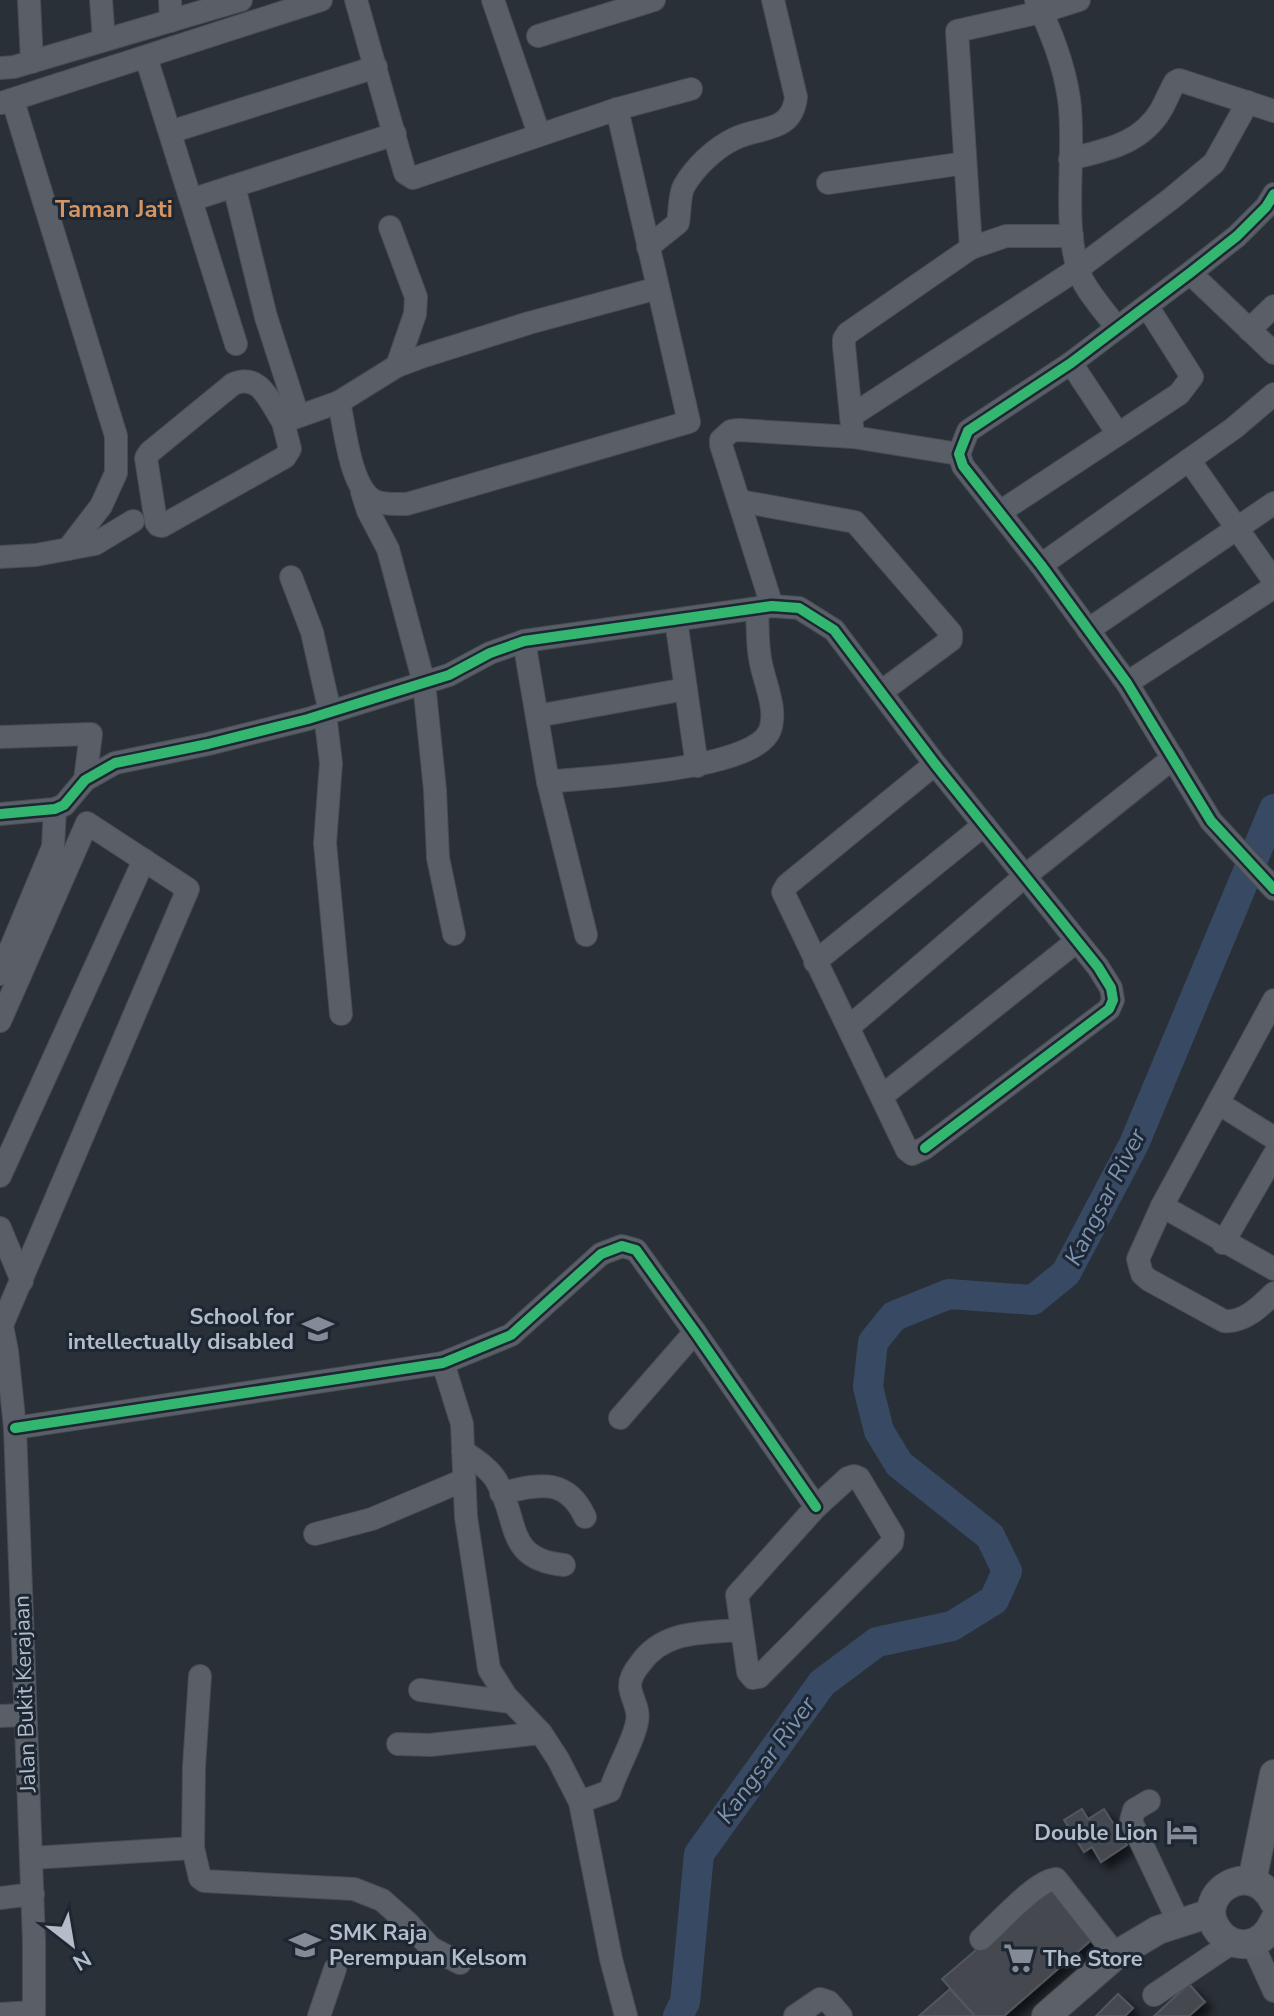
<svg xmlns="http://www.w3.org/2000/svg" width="1274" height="2016" font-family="'Nunito Sans',sans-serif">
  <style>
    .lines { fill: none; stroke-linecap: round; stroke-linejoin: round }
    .river { stroke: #384963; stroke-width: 30 }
    .building { fill: #444950; stroke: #52575f; stroke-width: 2; filter: url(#shadow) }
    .minor-casing { stroke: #484c53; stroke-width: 24 }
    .major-casing { stroke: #484c55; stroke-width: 30 }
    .minor { stroke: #5a5e66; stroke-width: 22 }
    .major { stroke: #5c6168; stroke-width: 28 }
    .cycleway-casing { stroke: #1d2633; stroke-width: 15 }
    .cycleway { stroke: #33b770; stroke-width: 10 }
    .labels { text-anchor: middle; stroke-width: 6; stroke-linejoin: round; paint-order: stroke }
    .poi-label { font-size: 22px; font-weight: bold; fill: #b4bcc9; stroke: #1d2633; text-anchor: end }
    .street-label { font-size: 22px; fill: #b4bcc9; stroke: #1d2633 }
    .neighbourhood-label { font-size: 24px; font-weight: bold; fill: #d59563; stroke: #1d2633 }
    .water-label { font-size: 24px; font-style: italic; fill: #7c92b1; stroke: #1d2633 }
  </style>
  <defs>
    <filter id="shadow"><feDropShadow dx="7" dy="7" stdDeviation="4" flood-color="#0009"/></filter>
  </defs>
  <rect width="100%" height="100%" fill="#2a3038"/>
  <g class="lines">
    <polyline class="river" points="678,2016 685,2002 699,1854 822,1683 877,1642 952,1626 994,1600 1007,1571 990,1536 899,1464 879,1431 868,1387 873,1342 894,1316 949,1294 1033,1300 1066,1273 1134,1144 1274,809"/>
  </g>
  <g class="building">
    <polygon points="1082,1809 1088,1819 1104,1809 1127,1845 1101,1862 1092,1847 1084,1852 1064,1820"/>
    <polygon points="1050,1887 1096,1936 1004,2016 975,2016 942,1979"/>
    <polygon points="1189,1984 1205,2002 1189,2016 1154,2016"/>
    <polygon points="950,1989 975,2016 919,2016"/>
    <polygon points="1118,1994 1133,2008 1125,2016 1096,2016"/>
  </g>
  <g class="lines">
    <defs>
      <g id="minor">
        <polyline points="29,0 32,62"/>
        <polyline points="101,0 104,40"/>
        <polyline points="170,0 171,21"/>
        <polyline points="356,0 405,173 413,178 617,109 691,89"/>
        <polyline points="493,0 539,134"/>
        <path d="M1036 0C1051 32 1064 64 1069 99 1077 153 1059 235 1084 283 1093 299 1107 314 1117 328"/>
        <polyline points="538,36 654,0"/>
        <polyline points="146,57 236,344"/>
        <polyline points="0,68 14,67 241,0"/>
        <polyline points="13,101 116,436 116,473 101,506 68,549"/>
        <polyline points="1,103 321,0"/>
        <polyline points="170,132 376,67"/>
        <path d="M1070 159C1106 150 1141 144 1161 110 1166 101 1170 91 1175 82L1179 80 1274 111"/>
        <polyline points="828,183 965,163"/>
        <polyline points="234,186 266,317 298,416"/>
        <polyline points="1274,194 1266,207 1237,236 1190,273 1071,363 968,431 959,454 963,466 1041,565 1127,683 1211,821 1274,889"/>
        <polyline points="191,200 395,134"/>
        <polyline points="390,227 416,297 415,314 397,366"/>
        <path d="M648 247 678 223C680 212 679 195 684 186 695 167 715 148 734 139 759 126 792 134 796 97L773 0"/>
        <polyline points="971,248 957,31 1041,12 1079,0"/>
        <polyline points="1190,273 1274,353"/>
        <polyline points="1249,330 1274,306"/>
        <polyline points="1071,363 1118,434"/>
        <path d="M339 402C345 428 350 489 375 501 384 505 397 504 407 504L689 422 617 109"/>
        <polyline points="851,416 1079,268 1172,198 1214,163 1248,102"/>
        <path d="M283 422 290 449 285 457 162 526 158 525 156 522 146 458 150 452 233 384C260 372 270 402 283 422L339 402 397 366 424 356 529 323 658 288"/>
        <polyline points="852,426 844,346 844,339 848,333 971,248 1006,236 1072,236"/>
        <polyline points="1189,460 1274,581"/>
        <polyline points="362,492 368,511 388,549 424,683 435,790 438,858 454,934"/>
        <polyline points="740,501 855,522 951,633 951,640 881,692"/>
        <polyline points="1000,512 1179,394 1192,377 1147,306"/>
        <polyline points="0,557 36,555 95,544 133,521"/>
        <polyline points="1041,565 1234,428 1274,394"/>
        <polyline points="291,577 312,632 330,712"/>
        <polyline points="772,606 721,445 721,440 731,431 739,430 853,437 959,454"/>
        <polyline points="676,620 697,766"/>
        <polyline points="1088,630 1274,503"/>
        <polyline points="524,641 548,782 586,935"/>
        <polyline points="1127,683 1274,587"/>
        <polyline points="325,714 331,763 325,843 341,1014"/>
        <polyline points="537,716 686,689"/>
        <polyline points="0,737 91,734 85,780"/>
        <path d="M548 782C590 777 755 771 770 730 778 708 763 680 760 658 757 642 758 625 757 609"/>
        <polyline points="0,814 55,809 64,805 85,780 115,763 208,744 308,719 449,675 490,653 524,641 772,606 799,608 834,630 935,764 1098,967 1111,988 1113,1000 1109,1009 925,1148 912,1154 907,1150 783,892 787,885 935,764"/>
        <polyline points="815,962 984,825"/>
        <polyline points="0,974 53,847 55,809"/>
        <path d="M1274 1000 1162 1206 1138 1259 1142 1274 1149 1280 1224 1321C1244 1323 1261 1306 1274 1293"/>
        <polyline points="0,1021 87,823 188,889 2,1325"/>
        <polyline points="849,1027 1025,876 1173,758"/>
        <polyline points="882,1096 1077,941"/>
        <polyline points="1218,1103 1274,1138"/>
        <polyline points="0,1176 144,860"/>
        <polyline points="1162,1206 1274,1269"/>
        <polyline points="0,1228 22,1281"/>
        <polyline points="1223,1243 1274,1155"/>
        <polyline points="0,1316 7,1351 15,1428 34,1941 34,2016"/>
        <polyline points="443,1363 462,1424 466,1517 489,1669 506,1696 541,1733 558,1759 580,1802 611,1959 626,2016"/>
        <polyline points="620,1418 695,1332"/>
        <polyline points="15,1428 443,1363 511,1335 601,1254 622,1246 636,1250 695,1332 816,1507"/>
        <path d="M463 1451C474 1459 488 1467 496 1480 520 1521 504 1559 564 1565"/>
        <polygon points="854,1476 859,1478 893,1535 892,1543 759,1677 753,1678 748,1672 737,1595 816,1507 848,1478"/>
        <path d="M501 1493C538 1485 566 1476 585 1517"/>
        <polyline points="315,1534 372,1519 464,1480"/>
        <polyline points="200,1676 194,1767 193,1848 200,1878 204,1881 354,1889 382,1900 409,1924 431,1948 460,1963"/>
        <polyline points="420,1690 511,1702"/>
        <polyline points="0,1716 25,1715"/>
        <polyline points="398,1744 430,1745 541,1733"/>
        <polyline points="1149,1801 1134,1810 1131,1821 1179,1923"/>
        <path d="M580 1802 610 1791C617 1768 633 1743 637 1722 640 1708 631 1699 630 1686 630 1678 635 1670 640 1664 663 1630 703 1633 740 1630"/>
        <polyline points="31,1858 193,1848"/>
        <polyline points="0,1898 33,1894"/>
        <path d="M981 1939C997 1925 1036 1880 1056 1879L1116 1955"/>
        <polyline points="1252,1943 1274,1991"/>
        <polyline points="1154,1995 1233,1942"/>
        <polyline points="0,2014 34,2012"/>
        <polyline points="319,2016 335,1969"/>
        <polyline points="795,2016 820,1999 829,2002 841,2016"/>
      </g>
      <g id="major">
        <polyline points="1252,1881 1274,1774"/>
        <path d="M1274 1902C1250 1854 1190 1897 1219 1932 1226 1941 1236 1945 1247 1944 1261 1942 1269 1933 1274 1921"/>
        <polyline points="1046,2016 1116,1955 1158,1930 1211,1913"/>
      </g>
    </defs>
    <use href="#minor" class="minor-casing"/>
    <use href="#major" class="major-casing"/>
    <use href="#minor" class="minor"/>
    <use href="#major" class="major"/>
    <defs>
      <g id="cycleway">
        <polyline points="1274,194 1266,207 1237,236 1190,273 1071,363 968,431 959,454 963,466 1041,565 1127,683 1211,821 1274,889"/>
        <polyline points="0,814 55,809 64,805 85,780 115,763 208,744 308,719 449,675 490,653 524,641 772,606 799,608 834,630 935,764 1098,967 1111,988 1113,1000 1109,1009 925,1148"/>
        <polyline points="15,1428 443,1363 511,1335 601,1254 622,1246 636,1250 695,1332 816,1507"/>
      </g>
    </defs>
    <use href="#cycleway" class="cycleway-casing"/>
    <use href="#cycleway" class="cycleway"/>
  </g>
  <defs>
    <symbol id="school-bare" viewBox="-9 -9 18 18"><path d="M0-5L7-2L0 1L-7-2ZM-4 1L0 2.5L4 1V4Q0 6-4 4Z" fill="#848b96" stroke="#1d2633" stroke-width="2.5" paint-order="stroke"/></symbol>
    <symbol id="hotel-bare" viewBox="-9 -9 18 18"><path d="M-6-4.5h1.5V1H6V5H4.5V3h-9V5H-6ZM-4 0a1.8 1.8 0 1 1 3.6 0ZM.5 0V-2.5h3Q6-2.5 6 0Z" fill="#848b96" stroke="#1d2633" stroke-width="2.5" paint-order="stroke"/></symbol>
    <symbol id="supermarket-bare" viewBox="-9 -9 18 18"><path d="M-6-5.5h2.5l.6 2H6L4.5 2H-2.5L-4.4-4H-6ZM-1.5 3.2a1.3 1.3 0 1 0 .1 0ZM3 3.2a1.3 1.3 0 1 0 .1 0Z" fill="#848b96" stroke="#1d2633" stroke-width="2.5" paint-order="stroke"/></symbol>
  </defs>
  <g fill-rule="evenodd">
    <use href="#school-bare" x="296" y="1307" width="44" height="44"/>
    <use href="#hotel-bare" x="1160" y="1810" width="44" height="44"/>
    <use href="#school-bare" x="283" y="1923" width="44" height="44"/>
    <use href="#supermarket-bare" x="997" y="1936" width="44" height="44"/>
  </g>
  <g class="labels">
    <g class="poi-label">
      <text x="294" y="1324">School for<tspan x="294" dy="25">intellectually disabled</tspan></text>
      <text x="1158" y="1840">Double Lion</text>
      <text x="329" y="1940" text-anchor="start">SMK Raja<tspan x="329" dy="25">Perempuan Kelsom</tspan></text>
      <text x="1043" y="1966" text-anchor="start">The Store</text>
    </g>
    <g class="street-label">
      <text transform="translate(24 1694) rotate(-92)" y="8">Jalan Bukit Kerajaan</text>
    </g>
    <g class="neighbourhood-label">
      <text x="114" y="217">Taman Jati</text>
    </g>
    <g class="water-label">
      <text transform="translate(1105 1197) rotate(-63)" y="8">Kangsar River</text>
      <text transform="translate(766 1760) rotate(-54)" y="8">Kangsar River</text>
    </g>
  </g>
  <g transform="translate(72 1944) rotate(149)" stroke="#1d2633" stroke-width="6" paint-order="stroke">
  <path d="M0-6L14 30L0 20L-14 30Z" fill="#b4bcc9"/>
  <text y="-12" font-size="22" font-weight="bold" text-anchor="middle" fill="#b4bcc9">N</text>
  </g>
</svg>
